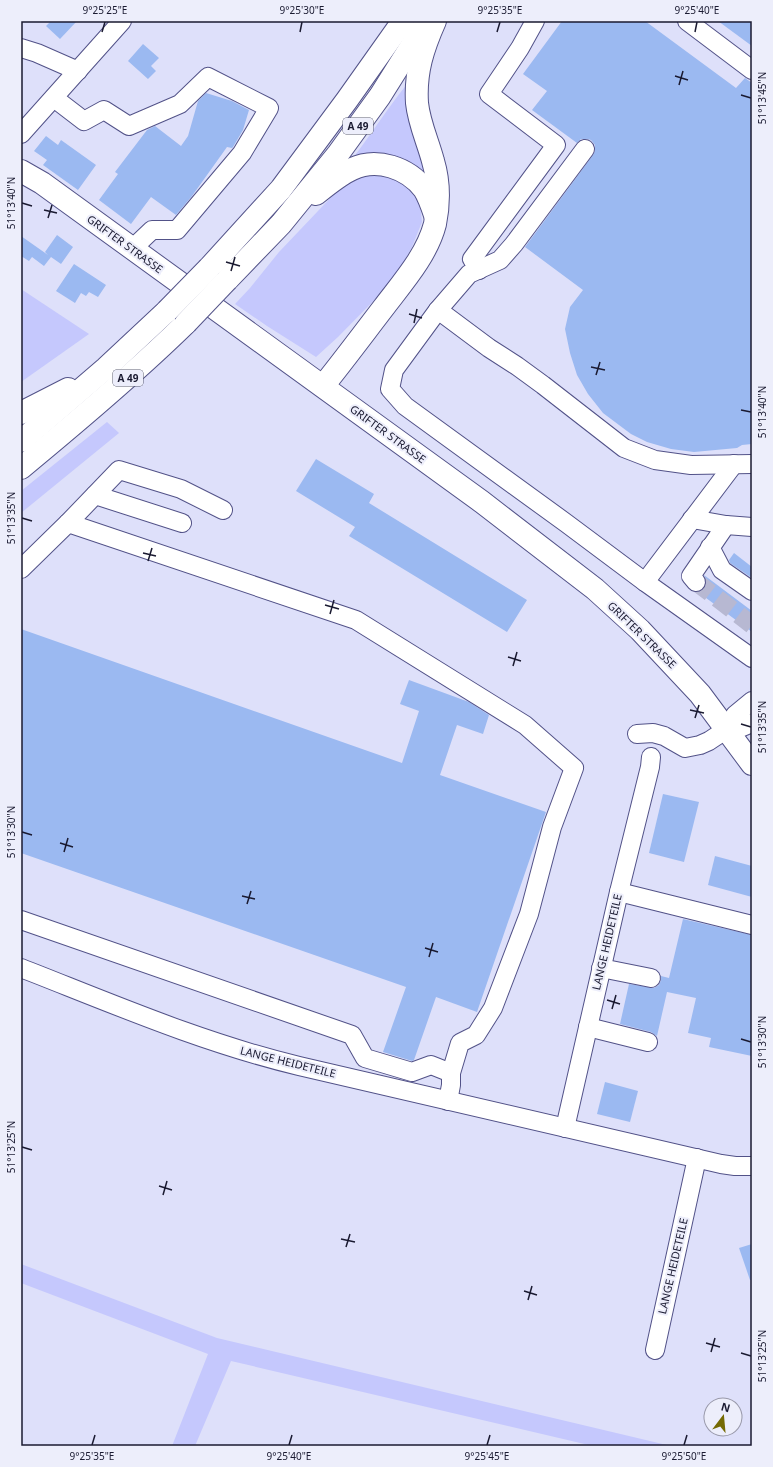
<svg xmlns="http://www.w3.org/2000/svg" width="773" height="1467" font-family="'Noto Sans',sans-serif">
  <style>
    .green { fill: #c5c8fd }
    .building { fill: #9bb9f1 }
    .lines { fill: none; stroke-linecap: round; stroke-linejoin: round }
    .minor-tunnel { stroke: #b7b8d2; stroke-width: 18; stroke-dasharray: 18 9; stroke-linecap: butt }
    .minor-casing { stroke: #525288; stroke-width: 20 }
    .major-casing { stroke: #525288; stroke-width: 24 }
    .highway-casing { stroke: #525288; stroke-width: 24 }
    .minor { stroke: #fff; stroke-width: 18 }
    .major { stroke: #fff; stroke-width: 22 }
    .highway { stroke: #fff; stroke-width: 22 }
    .highway-bridge-casing { stroke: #525288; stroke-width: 24; stroke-linecap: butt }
    .highway-bridge { stroke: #fff; stroke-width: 22 }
    .ticks { fill: none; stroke: #1a1a31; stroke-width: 1.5 }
    .labels { text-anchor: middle; stroke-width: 4; stroke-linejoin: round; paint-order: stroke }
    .shield { fill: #edeefb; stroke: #595a6e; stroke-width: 1 }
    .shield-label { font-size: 10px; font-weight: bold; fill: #1a1a31 }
    .street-label { font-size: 11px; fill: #1a1a31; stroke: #edeefb }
    .neatline { fill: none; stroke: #1a1a31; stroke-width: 1.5 }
    .ticks-label { font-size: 10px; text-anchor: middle; fill: #1a1a31 }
  </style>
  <rect width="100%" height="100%" fill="#dee0fa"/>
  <g class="green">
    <path d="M411 79 432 183 415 173 347 166C369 138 388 107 411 79Z"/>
    <polygon points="385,172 407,183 420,202 422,222 412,247 394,280 338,337 316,357 267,326 235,304 250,288 279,252 337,191 359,175"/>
    <polygon points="21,289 89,334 21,382"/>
    <polygon points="107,422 119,433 21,513 21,491"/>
    <polygon points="21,1264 217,1338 671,1446 593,1446 231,1361 195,1446 172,1446 208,1354 21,1283"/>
  </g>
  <g class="building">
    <polygon points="51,21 77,21 60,39 46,26"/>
    <polygon points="562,21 645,21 736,88 745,78 752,83 752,444 742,445 737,448 694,452 671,449 647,442 631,434 603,413 588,394 577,375 570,353 565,329 570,307 583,290 525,247 593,155 595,151 595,145 591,140 587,139 581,139 577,143 532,110 547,91 523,74"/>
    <polygon points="718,21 752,21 752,46"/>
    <polygon points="143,44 159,58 151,66 156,71 148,79 128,61"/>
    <polygon points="206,93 232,101 249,110 243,130 233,147 232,148 227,147 192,196 176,215 151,197 131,224 99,200 118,174 115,172 147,130 155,126 181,146 188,136 198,101"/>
    <polygon points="46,136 58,145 61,140 96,165 78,190 43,165 47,160 34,151"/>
    <polygon points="57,235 73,247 61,264 51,257 44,266 32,257 29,261 21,256 21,236 48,255 45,252"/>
    <polygon points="74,264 106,285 98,297 89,292 86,296 81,293 75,303 56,291"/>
    <polygon points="316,459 374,494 369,503 527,600 507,632 349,536 355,527 296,491"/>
    <polygon points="734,553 752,567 752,578 730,563 729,560"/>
    <polygon points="704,575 752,611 752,632 698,592 703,590 706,585 706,580"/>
    <polygon points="21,629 402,763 419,711 400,704 409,680 469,702 489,715 483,734 457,725 440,775 546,812 477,1012 436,997 414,1060 412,1061 383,1052 406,987 21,853"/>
    <polygon points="663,794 699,802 684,862 649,853"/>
    <polygon points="715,856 752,866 752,897 708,885"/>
    <polygon points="683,919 752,935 752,1056 709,1047 711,1038 688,1033 696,998 667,992 657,1036 651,1032 620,1024 629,984 654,988 659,985 661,980 661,976 669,978"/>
    <polygon points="605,1082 638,1091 630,1122 597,1114"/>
    <polygon points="752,1244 752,1280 750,1280 739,1248"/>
  </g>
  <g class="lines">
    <polyline class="minor-tunnel" points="696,582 752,625"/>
    <defs>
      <g id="minor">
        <polyline points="687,21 752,70"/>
        <polyline points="21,48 37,53 78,71"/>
        <polyline points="54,98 84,121 104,110 129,126 180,104 208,77 269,108 242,153 177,230 152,230 132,249"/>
        <polyline points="21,134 122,21"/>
        <polyline points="585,149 514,244 500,260 469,274 438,310 394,370 390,389 405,406 566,523 645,582 752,658"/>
        <polyline points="479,270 472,259 556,145 489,94 520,48 535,21"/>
        <polyline points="438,310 489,348 517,366 543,385 624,448 655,460 691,465 752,464"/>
        <polyline points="95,495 182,523"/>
        <polyline points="692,519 726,525 752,527"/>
        <polyline points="68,523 119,470 181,489 223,510"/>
        <polyline points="710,547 722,570 752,591"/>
        <polyline points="21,569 68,523 356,620 525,725 574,768 552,827 529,914 493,1008 476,1035 460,1043 451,1073"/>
        <polyline points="645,582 734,464"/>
        <polyline points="696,582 691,576 726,525"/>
        <polyline points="727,729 740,728 752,723"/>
        <polyline points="637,734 653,733 664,736 685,748 700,745 709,741 727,729 735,715 752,701"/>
        <polyline points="619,892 752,925"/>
        <polyline points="21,920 352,1035 365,1058 412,1072 431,1065 451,1073 451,1085 448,1101"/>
        <path d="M21 968C113 1004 203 1043 299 1066L721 1164 735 1166H752"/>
        <polyline points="601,968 651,978"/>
        <polyline points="588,1027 648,1042"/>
        <polyline points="565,1128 619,892 650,767 651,757"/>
        <polyline points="655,1350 697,1158"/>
      </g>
      <polyline id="major" points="21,171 42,183 482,502 595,589 640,630 700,694 752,764"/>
      <g id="highway">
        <path d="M316 194C327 185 339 175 352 169 377 157 408 168 424 189 429 197 432 206 435 215"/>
        <polyline points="209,268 281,189 347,100 403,21"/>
        <polyline points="227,280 281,224 338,154 380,96 422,29"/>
        <path d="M323 386C344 360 364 333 384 307 403 282 427 255 435 224 439 204 439 181 433 161 428 142 419 123 417 103 415 72 423 48 435 21"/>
        <polyline points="21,413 68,389"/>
        <polyline points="21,441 106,368 167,311"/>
        <path d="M21 468C78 421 134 374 186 323"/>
      </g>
    </defs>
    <use href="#minor" class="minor-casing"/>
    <use href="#major" class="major-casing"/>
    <use href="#highway" class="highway-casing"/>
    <use href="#minor" class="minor"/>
    <use href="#major" class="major"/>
    <use href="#highway" class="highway"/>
    <defs>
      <g id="highway-bridge">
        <polyline points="167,311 209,268"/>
        <polyline points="186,323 227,280"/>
      </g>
    </defs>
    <use href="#highway-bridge" class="highway-bridge-casing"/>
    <use href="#highway-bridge" class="highway-bridge"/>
  </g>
  <path class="ticks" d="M102 32 105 22M300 32 302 22M497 32 500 22M695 32 697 22M675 76 688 80M679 85 683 71M741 95 751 98M22 203 32 206M44 210 57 213M48 218 52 205M226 262 240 266M231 271 235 257M409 314 422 318M414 323 417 309M591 367 605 370M596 375 600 362M741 410 751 412M22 518 32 521M143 553 156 556M148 561 152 548M325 605 339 609M330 614 334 600M508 657 521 661M513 666 517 652M690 710 704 713M695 718 699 705M741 724 751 727M22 832 32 835M60 843 73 847M64 852 68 838M242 896 255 899M247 904 251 891M425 948 438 952M429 957 433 943M607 1000 620 1004M612 1009 616 995M741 1039 751 1042M22 1147 32 1150M159 1186 172 1190M163 1195 167 1181M341 1239 355 1242M346 1247 350 1234M524 1291 537 1295M528 1300 532 1286M706 1343 720 1347M711 1352 715 1338M741 1353 751 1356M92 1445 95 1435M289 1445 292 1435M487 1445 490 1435M684 1445 687 1435"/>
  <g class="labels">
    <g class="shield">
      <rect x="343" y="118" width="30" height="16" rx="3"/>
      <rect x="113" y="370" width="30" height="16" rx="3"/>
    </g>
    <g class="shield-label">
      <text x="358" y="130">A 49</text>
      <text x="128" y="382">A 49</text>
    </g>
    <g class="street-label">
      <text transform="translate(125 244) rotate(36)" y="4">GRIFTER STRASSE</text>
      <text transform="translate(388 434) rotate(36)" y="4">GRIFTER STRASSE</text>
      <text transform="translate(642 635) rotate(44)" y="4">GRIFTER STRASSE</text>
      <text transform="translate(607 942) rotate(-77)" y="4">LANGE HEIDETEILE</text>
      <text transform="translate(288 1062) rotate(14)" y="4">LANGE HEIDETEILE</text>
      <text transform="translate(673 1266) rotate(-77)" y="4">LANGE HEIDETEILE</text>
    </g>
  </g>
  <rect width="773" height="1467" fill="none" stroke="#edeefb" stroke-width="44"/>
  <g transform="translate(723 1417) rotate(16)"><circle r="19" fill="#edeefb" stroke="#9999aa"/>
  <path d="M0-3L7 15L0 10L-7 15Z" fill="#756a03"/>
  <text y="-6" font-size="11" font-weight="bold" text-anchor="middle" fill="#1a1a31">N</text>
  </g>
  <rect x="22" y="22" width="729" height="1423" class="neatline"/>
  <g class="ticks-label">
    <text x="105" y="14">9°25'25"E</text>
    <text x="302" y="14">9°25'30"E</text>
    <text x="500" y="14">9°25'35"E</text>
    <text x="697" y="14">9°25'40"E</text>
    <text transform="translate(762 98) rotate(-90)" y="4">51°13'45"N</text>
    <text transform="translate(11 203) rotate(-90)" y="4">51°13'40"N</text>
    <text transform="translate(762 412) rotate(-90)" y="4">51°13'40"N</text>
    <text transform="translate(11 518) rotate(-90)" y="4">51°13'35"N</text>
    <text transform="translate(762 727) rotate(-90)" y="4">51°13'35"N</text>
    <text transform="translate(11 832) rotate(-90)" y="4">51°13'30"N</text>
    <text transform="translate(762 1042) rotate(-90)" y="4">51°13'30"N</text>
    <text transform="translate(11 1147) rotate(-90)" y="4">51°13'25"N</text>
    <text transform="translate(762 1356) rotate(-90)" y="4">51°13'25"N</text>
    <text x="92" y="1460">9°25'35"E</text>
    <text x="289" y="1460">9°25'40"E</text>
    <text x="487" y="1460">9°25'45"E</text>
    <text x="684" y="1460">9°25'50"E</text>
  </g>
</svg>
